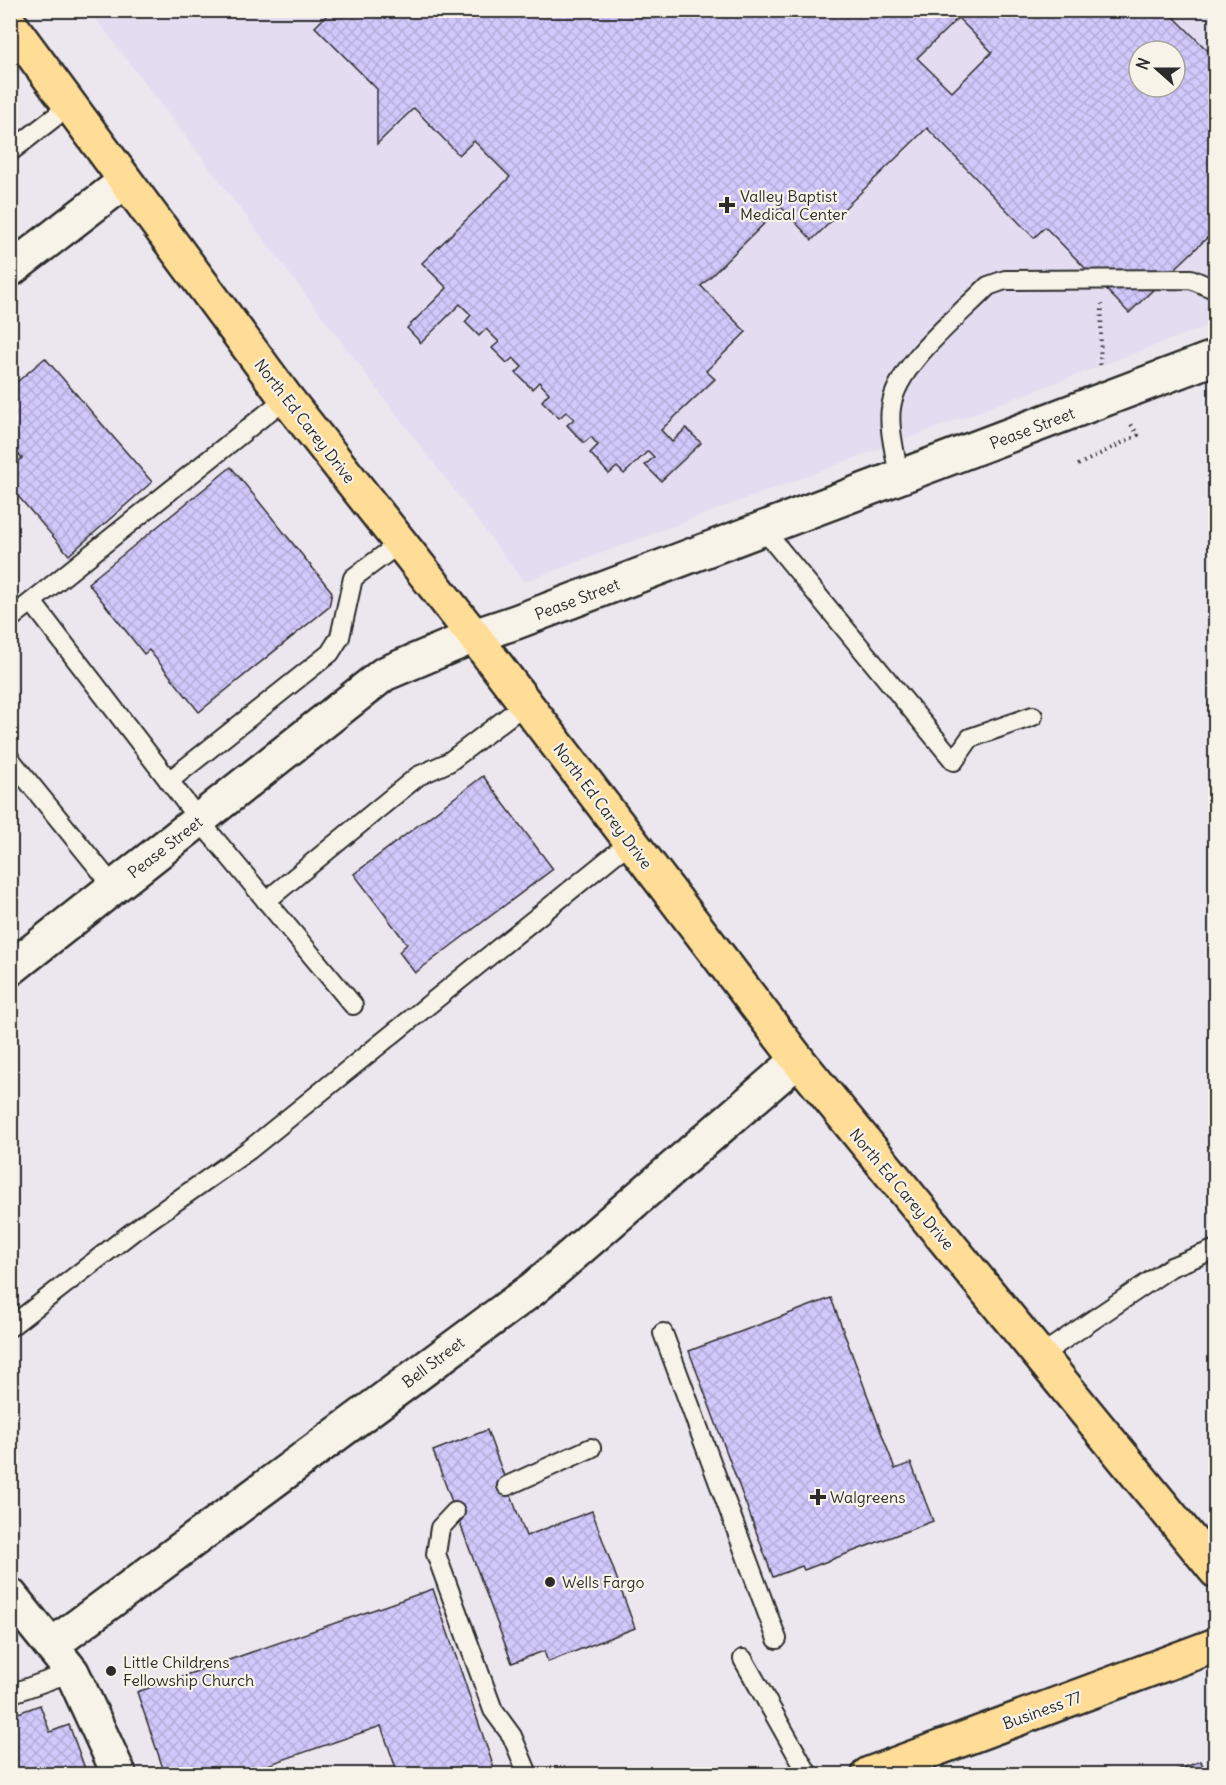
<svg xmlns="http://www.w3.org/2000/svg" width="1226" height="1785" font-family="Delius,sans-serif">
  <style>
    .built { fill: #e4ddf2; fill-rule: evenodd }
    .building { fill: url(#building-cross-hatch); stroke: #2b2b2b; stroke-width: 1.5; fill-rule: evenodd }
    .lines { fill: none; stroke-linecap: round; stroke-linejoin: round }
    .service-casing { stroke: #2b2b2b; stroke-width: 22 }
    .minor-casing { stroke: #2b2b2b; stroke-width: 38 }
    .tertiary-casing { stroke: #2b2b2b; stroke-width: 38 }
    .primary-casing { stroke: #2b2b2b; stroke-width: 38 }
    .path { stroke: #2b2b2b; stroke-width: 4; stroke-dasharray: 1.5 4.5; stroke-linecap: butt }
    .service { stroke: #f7f3e8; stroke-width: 18 }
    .minor { stroke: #f7f3e8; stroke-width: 33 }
    .tertiary { stroke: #f7f3e8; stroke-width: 33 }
    .primary { stroke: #ffdd96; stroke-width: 33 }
    .poi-dot { fill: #2b2b2b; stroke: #f7f3e8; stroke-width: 2 }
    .labels { text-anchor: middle; stroke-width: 4.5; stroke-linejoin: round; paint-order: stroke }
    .poi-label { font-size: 16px; fill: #2b2b2b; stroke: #f7f3e8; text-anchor: start }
    .street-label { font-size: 16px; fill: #2b2b2b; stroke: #f7f3e8 }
  </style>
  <defs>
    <pattern id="building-cross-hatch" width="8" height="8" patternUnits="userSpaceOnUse" patternTransform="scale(1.5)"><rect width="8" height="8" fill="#d1c8fb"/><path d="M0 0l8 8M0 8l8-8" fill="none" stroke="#b4acd7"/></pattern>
  </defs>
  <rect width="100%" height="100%" fill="#ece6ee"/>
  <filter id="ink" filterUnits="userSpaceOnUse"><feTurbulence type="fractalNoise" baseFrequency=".0167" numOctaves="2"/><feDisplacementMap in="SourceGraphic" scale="12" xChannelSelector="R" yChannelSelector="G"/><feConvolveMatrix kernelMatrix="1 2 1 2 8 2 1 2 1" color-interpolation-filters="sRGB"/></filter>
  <g filter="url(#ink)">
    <path class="built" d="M90 11H1215V323L524 582ZM1139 51H1175V87H1139Z"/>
    <g class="building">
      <path d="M332 10H1153L1158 15 1163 10H1167L1216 59V63L1210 69 1216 75V242L1209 236 1129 313 1045 227 1034 238 927 128 812 240 781 207 701 286 746 332 706 371 715 379 661 430 672 442 686 428 701 443 661 481 645 465 654 457 648 451 624 474 617 467 609 474 590 453 598 445 591 437 584 443 567 425 574 419 566 412 559 418 542 401 549 393 539 382 532 389 516 373 522 367 513 358 507 363 492 348 499 342 486 329 479 336 465 322 471 315 460 304 421 343 407 328 447 288 422 263 510 177 474 141 459 155 414 108 377 144V89L315 27ZM958 18 992 52 952 92 917 58ZM1139 51H1175V87H1139Z"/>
      <polygon points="45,358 152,482 69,555 10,487 10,469 22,458 10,445 10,388"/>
      <polygon points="231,467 332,592 329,607 199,712 149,650 144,654 88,583"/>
      <polygon points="483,776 553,869 415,973 399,952 407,944 354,874"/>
      <polygon points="831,1298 895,1469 911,1463 933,1521 804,1570 802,1566 773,1577 689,1351"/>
      <polygon points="487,1430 526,1536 592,1511 635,1628 548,1662 544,1651 512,1663 433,1451"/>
      <polygon points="433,1589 496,1774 398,1774 381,1726 241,1774 165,1774 137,1692"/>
      <polygon points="40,1705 50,1732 69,1725 87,1774 10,1774 10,1716"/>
      <polygon points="1201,1761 1206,1774 1176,1774 1175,1771"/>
    </g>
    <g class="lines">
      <defs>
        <g id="service">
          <polyline points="10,152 69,106"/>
          <path d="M899 477C896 456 888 429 891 408 896 365 958 317 988 286L1005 280 1191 279 1216 290"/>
          <polyline points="763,529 954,761 970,738 1033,716"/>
          <polyline points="32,602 199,820 353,1005"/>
          <polyline points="10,619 286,398"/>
          <polyline points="10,759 114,887"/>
          <polyline points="169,781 330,653 340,637 353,578 400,543"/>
          <polyline points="266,901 418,776 449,762 525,704"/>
          <polyline points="10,1327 135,1230 249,1150 630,842"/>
          <polyline points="663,1333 777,1639"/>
          <polyline points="1041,1355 1171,1267 1216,1249"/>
          <polyline points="507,1486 591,1448"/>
          <polyline points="455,1512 440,1528 436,1554 493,1710 512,1736 528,1774"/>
          <polyline points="743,1659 808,1774"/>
          <polyline points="10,1694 72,1672"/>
        </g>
        <g id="minor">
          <polyline points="10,270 124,182"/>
          <polyline points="10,969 384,674 474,636"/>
          <polyline points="10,1595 72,1672 119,1774"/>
          <polyline points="52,1645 534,1288 798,1060"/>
        </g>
        <polyline id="tertiary" points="474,636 516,622 1216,357"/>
        <g id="primary">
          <polyline points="10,24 286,398 474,636 798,1060 1216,1571"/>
          <polyline points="869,1774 1216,1645"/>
        </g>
      </defs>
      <use href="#service" class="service-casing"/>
      <use href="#minor" class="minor-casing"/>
      <use href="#tertiary" class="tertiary-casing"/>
      <use href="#primary" class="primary-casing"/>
      <g class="path">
        <polyline points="1100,365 1102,304"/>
        <polyline points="1078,465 1138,435 1130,423"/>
      </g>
      <use href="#service" class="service"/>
      <use href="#minor" class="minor"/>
      <use href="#tertiary" class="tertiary"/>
      <use href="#primary" class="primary"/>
    </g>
  </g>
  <g class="poi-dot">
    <path d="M724 196h6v6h6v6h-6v6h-6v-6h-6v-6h6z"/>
    <path d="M815 1488h6v6h6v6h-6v6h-6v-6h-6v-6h6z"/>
    <circle cx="550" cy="1582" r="6"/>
    <circle cx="111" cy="1671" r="6"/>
  </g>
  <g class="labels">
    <g class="poi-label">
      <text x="740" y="202">Valley Baptist<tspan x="740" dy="18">Medical Center</tspan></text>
      <text x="830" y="1503">Walgreens</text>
      <text x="562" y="1588">Wells Fargo</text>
      <text x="123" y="1668">Little Childrens<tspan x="123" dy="18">Fellowship Church</tspan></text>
    </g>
    <g class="street-label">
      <text transform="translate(305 421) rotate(52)" y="6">North Ed Carey Drive</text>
      <text transform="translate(1032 428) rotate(-21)" y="6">Pease Street</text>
      <text transform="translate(577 599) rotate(-21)" y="6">Pease Street</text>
      <text transform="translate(603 806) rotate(53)" y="6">North Ed Carey Drive</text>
      <text transform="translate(165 847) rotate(-38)" y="6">Pease Street</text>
      <text transform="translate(902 1189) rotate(50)" y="6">North Ed Carey Drive</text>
      <text transform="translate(433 1362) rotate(-37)" y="6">Bell Street</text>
      <text transform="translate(1042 1710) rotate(-20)" y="6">Business 77</text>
    </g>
  </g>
  <rect width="1226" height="1785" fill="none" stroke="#f7f3e8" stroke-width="36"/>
  <rect x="18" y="18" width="1190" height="1749" fill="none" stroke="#2b2b2b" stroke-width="2" filter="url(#ink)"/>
  <g transform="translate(1157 69) rotate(291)"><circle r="28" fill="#f7f3e8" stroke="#a5a39c" stroke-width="1.5"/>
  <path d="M0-4.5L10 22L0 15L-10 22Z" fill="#2b2b2b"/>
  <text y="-9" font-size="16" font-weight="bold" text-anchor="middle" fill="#2b2b2b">N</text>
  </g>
</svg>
